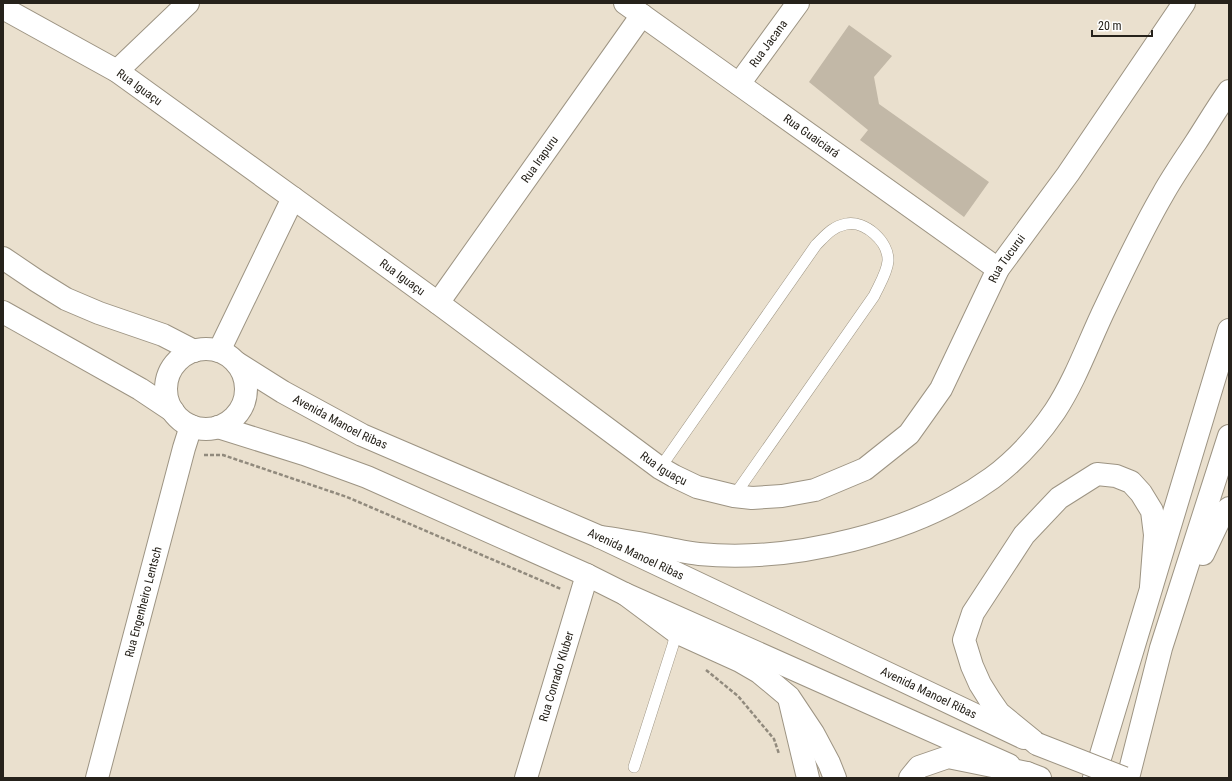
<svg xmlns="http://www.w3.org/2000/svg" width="1232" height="781" font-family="'Roboto Condensed',sans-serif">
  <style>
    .building { fill: #c2b8a7 }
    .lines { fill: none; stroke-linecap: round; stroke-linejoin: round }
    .service-casing { stroke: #9d9483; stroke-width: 12 }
    .minor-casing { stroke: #9d9483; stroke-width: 24 }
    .secondary-casing { stroke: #9d9483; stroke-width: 24 }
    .trunk-casing { stroke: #9d9483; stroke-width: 24 }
    .motorway-casing { stroke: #9d9483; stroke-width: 24 }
    .path { stroke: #918a7d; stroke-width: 2.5; stroke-dasharray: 4 2; stroke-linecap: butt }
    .service { stroke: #fff; stroke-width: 11 }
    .minor { stroke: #fff; stroke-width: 22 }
    .secondary { stroke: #fff; stroke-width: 22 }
    .trunk { stroke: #fff; stroke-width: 22 }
    .motorway { stroke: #fff; stroke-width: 22 }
    .trunk-bridge-casing { stroke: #9d9483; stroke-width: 24; stroke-linecap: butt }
    .trunk-bridge { stroke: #fff; stroke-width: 22 }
    .labels { text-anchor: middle; stroke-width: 3; stroke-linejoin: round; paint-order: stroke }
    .street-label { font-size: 12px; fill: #26221b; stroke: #fff }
  </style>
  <rect width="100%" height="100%" fill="#eae0ce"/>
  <polygon class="building" points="849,25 892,56 874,77 879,104 989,182 964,217 860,140 868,130 809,82"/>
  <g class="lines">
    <defs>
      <g id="service">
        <path d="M660 468 816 245C826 235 832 227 846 224 865 220 889 242 888 261 887 273 879 285 874 296L734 496"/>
        <polyline points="634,767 673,645 676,632"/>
      </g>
      <g id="minor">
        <path id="s1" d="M625 3 998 269"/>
        <path id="s2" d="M3 8 117 71 293 198"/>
        <polyline points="117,71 188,3"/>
        <path id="s3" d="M739 84 798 3"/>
        <path id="s4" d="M438 303 642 15"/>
        <path id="s5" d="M97 778 184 448 191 426"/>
        <path id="s6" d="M526 778 587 575"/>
      </g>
      <g id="secondary">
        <polyline points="3,258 37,281 66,299 99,313 163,335 194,351"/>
        <polyline points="3,312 140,389 173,411"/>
        <circle cx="206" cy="389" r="40"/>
        <path id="s7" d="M219 351 293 198 438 303 660 468 674 476 697 487 734 496 752 498 782 496 815 490 865 469 909 434 941 389 998 269 1068 174 1184 3"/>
        <path id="s8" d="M237 363 283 392 362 435 600 537 1024 738"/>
        <polyline points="218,427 304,454 367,477 587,575 625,594 1009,765"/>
        <polyline points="789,698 808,778"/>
      </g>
      <polyline id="trunk" points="1027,773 1040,778"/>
      <g id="motorway">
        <path d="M600 537C622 540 643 544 665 548 676 550 688 553 699 554 793 563 916 533 992 478 1016 460 1038 436 1055 411 1076 379 1089 341 1106 306 1124 268 1142 230 1163 194 1173 176 1185 159 1196 142 1207 125 1217 108 1229 91"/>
        <polyline points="1203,554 1222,514 1229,508"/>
        <polyline points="625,594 676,632 740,661 759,672 789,697 813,733 829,763 835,778"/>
        <polyline points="1037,744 999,713 990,700 980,684 972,666 964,640 973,613 1024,535 1059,498 1097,474 1116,476 1131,482 1141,493 1152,511 1155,535 1151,587"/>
        <polyline points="910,778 919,767 948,757 1027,773"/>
        <polyline points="1094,778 1229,330"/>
        <polyline points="1128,778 1161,648 1229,436"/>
      </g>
    </defs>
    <use href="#service" class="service-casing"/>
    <use href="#minor" class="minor-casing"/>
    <use href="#secondary" class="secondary-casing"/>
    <use href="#trunk" class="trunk-casing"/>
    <use href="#motorway" class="motorway-casing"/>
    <g class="path">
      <polyline points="204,455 223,455 347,497 561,589"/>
      <polyline points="706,670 738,696 774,739 779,754"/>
    </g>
    <use href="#service" class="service"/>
    <use href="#minor" class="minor"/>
    <use href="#secondary" class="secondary"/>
    <use href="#trunk" class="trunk"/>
    <use href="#motorway" class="motorway"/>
    <defs>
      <polyline id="trunk-bridge" points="1037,744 1124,778"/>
    </defs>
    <use href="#trunk-bridge" class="trunk-bridge-casing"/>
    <use href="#trunk-bridge" class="trunk-bridge"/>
  </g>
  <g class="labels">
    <g class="street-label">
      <text dy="4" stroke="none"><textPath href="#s3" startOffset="50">Rua Jacana</textPath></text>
      <text dy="4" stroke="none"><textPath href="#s2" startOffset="158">Rua Iguaçu</textPath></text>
      <text dy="4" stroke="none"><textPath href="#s1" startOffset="229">Rua Guaiciará</textPath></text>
      <text dy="4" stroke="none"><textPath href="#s4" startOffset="176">Rua Irapuru</textPath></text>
      <text dy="4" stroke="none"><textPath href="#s7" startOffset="1099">Rua Tucurui</textPath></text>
      <text dy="4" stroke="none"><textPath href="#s7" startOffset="305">Rua Iguaçu</textPath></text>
      <text dy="4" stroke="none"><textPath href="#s8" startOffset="119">Avenida Manoel Ribas</textPath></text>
      <text dy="4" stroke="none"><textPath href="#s7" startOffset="629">Rua Iguaçu</textPath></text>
      <text dy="4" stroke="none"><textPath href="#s8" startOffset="443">Avenida Manoel Ribas</textPath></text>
      <text dy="4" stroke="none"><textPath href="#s5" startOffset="182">Rua Engenheiro Lentsch</textPath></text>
      <text dy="4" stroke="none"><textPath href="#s6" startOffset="106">Rua Conrado Kluber</textPath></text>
      <text dy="4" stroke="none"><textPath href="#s8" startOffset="767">Avenida Manoel Ribas</textPath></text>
    </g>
  </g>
  <rect width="1232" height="781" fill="none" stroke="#26221b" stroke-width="8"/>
  <path d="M1092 30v6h60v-6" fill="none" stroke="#26221b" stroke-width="2"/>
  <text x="1098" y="30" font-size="12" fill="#26221b" stroke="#ffffff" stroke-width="3" paint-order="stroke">20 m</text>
</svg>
